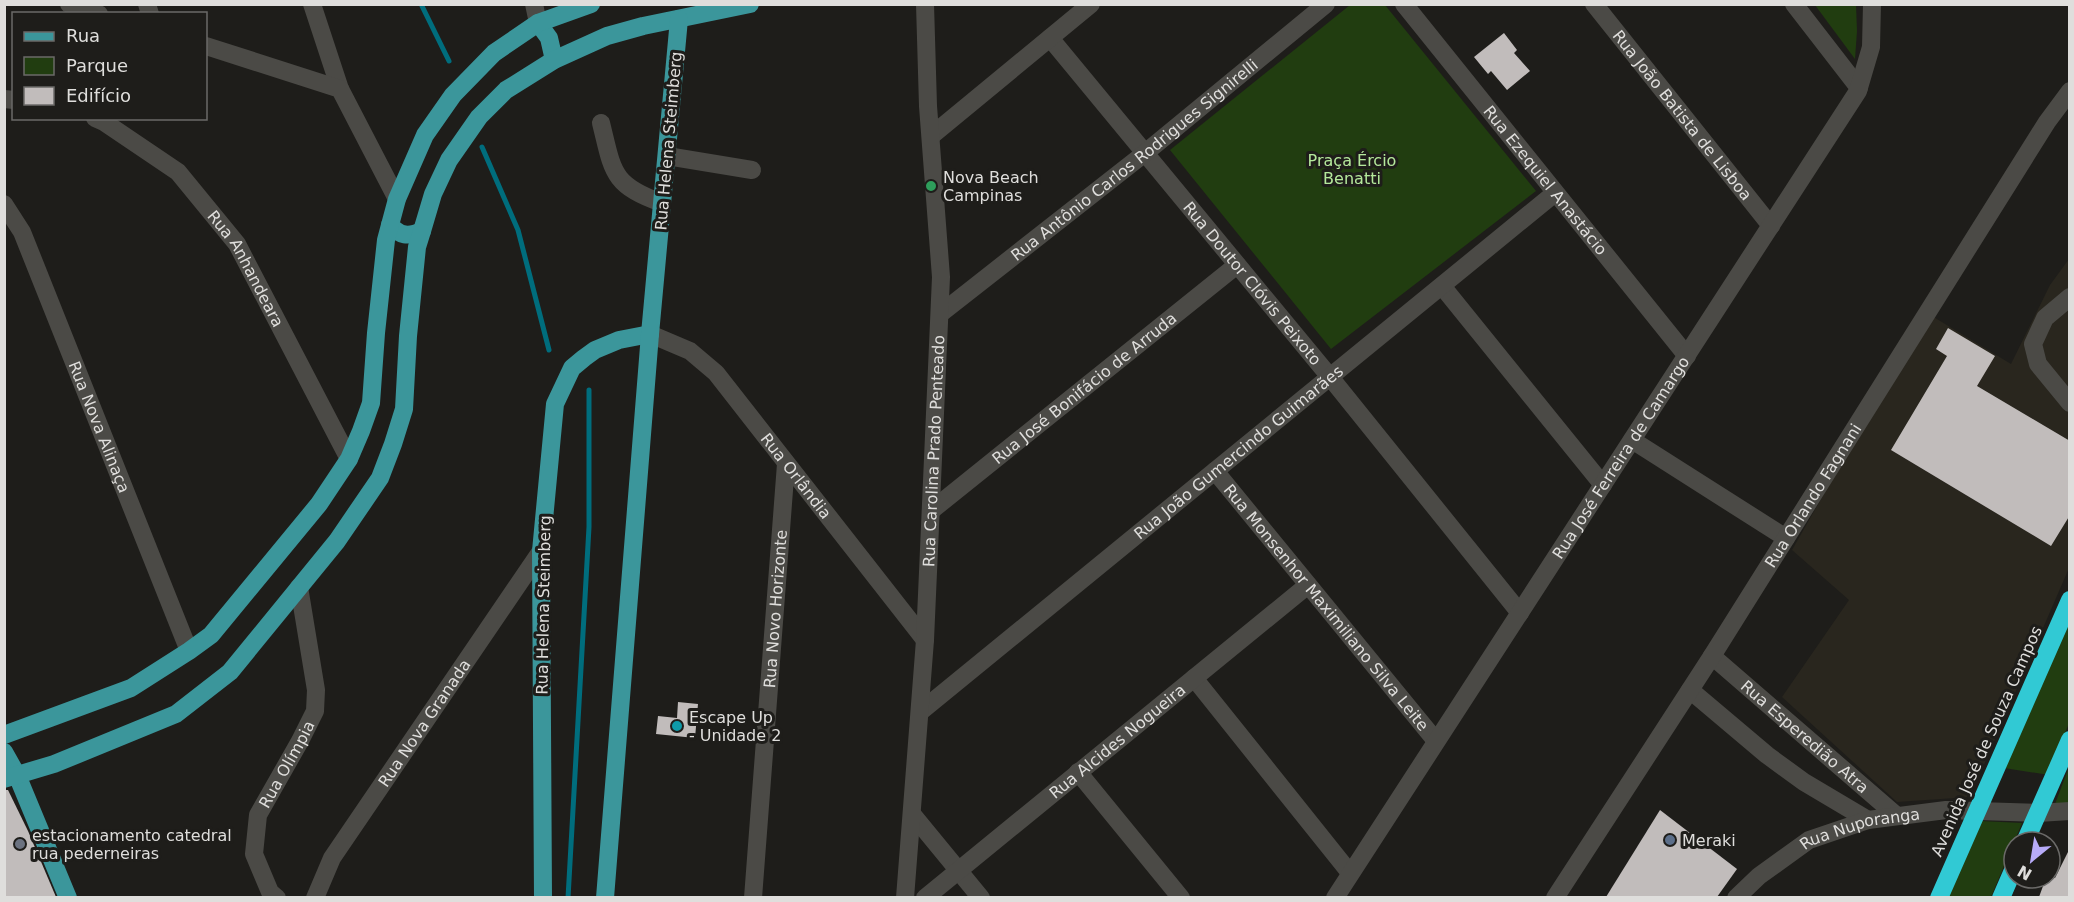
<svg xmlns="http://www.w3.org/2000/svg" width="2074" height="902" font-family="'DejaVu Sans',sans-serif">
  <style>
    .built { fill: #29261e }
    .green { fill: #213d10 }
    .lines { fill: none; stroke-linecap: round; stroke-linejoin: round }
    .stream { stroke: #006d7d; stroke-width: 5 }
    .building { fill: #c1bcbb }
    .minor { stroke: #4b4a46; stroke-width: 18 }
    .major { stroke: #3b969b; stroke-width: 18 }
    .highway { stroke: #31c9d4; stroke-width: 18 }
    .leisure-dot { fill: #2e9e5b; stroke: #1e1d1a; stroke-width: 2 }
    .culture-dot { fill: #0f9aa8; stroke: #1e1d1a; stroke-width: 2 }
    .service-dot { fill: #5c6f8a; stroke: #1e1d1a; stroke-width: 2 }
    .worship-dot { fill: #6b7280; stroke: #1e1d1a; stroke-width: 2 }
    .labels { text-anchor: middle; stroke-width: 6; stroke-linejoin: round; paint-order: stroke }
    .street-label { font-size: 16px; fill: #dfdedc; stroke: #1e1d1a }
    .park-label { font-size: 16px; fill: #b4e89b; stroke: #1e1d1a }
    .poi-label { font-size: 16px; fill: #dfdedc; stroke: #1e1d1a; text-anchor: start }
  </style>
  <rect width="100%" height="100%" fill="#1e1d1a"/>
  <polygon class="built" points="2069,259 2069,568 1970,797 1897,802 1782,697 1849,600 1792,550 1927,313 2011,364 2050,285"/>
  <g class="green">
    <polygon points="1350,5 1385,5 1536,191 1331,349 1170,150"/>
    <polygon points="1815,5 1856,5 1857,31 1855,59"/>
    <polygon points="2069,616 2069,723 2049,775 2004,768"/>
    <polygon points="2069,767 2069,805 2055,804"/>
    <polygon points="1981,821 2022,823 1991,897 1946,898"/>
  </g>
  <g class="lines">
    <g class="stream">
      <polyline points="421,4 449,61"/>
      <polyline points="482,147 518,230 549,350"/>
      <polyline points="568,898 589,527 589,390"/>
    </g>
  </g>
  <g class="building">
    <polygon points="1504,33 1517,50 1514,53 1530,71 1507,90 1491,71 1488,74 1474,57"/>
    <polygon points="1948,328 1995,356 1977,386 2070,441 2070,515 2051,546 1891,450 1947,356 1936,349"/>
    <polygon points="678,702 698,704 695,738 656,734 658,716 677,718"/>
    <polygon points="4,790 8,790 28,831 56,897 4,897"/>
    <polygon points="1660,810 1737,869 1717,897 1606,897"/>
    <polygon points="2070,848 2070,897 2039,897 2046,878 2055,878"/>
  </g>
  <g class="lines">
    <g class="minor">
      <polyline points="69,4 99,14"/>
      <polyline points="147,4 150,14"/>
      <polyline points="312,4 340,89"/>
      <polyline points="534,4 538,23"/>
      <path id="s1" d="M1404 4 1687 356"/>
      <path id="s2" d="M1594 4 1771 226"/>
      <polyline points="1794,4 1859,88"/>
      <path id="s3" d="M1050 38 1330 377 1520 613"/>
      <polyline points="206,46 340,89 397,199"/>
      <polyline points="4,99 14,100"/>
      <path id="s4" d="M95 118 104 122 178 172 237 244 349 459"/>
      <path d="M601 123C613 171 611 185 662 203"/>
      <polyline points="931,136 1091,4"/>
      <polyline points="667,156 752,170"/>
      <path id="s5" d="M4 204 22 232 189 651"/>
      <polyline points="1442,286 1603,485"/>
      <polyline points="2070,297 2045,318 2033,344 2038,364 2070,403"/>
      <path id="s6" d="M940 314 1145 153 1326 4"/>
      <path id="s7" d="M650 334 690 351 716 373 925 640"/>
      <polyline points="1632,440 1786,538"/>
      <path id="s8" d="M1215 471 1436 741"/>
      <path id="s9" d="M932 510 1237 265"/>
      <path id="s10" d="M1712 656 1897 816"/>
      <polyline points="1194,678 1350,873"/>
      <polyline points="1690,690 1767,755 1804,782 1868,820"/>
      <path id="s11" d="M920 712 1555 193"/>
      <polyline points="1078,772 1181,898"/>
      <polyline points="912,814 981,898"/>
      <path id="s12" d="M277 898 270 892 254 854 258 815 300 741 315 711 316 690 299 587"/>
      <path id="s13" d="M315 898 332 858 541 551"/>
      <path id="s14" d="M753 898 786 464"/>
      <path id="s15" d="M905 898 925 640 941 277 928 106 925 4"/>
      <path id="s16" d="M925 898 1308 585"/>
      <path id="s17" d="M1335 898 1858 91 1871 47 1872 4"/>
      <path id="s18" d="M1555 898 1712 656 2047 122 2070 91"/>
      <path id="s19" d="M1736 898 1759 876 1809 840 1868 820 1946 810 2038 813 2070 811"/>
    </g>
    <g class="major">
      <polyline points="538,23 549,38 554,60"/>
      <path d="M390 225C400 236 408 237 422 231"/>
      <polyline points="4,735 131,688 189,651 211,635 319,504 349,459 361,431 371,403 376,333 386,240 397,199 425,135 453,95 494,53 538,23 591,4"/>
      <polyline points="4,752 17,775 68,898"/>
      <polyline points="4,779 54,764 176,714 230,672 337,541 380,478 393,444 404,409 408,336 417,247 422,231 433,194 449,160 479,117 506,90 554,60 607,36 643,26 750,4"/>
      <polyline points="543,898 541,551 555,404 572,368 584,358 595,350 619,340 650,334"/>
      <polyline points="605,898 650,334 679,19"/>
    </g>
    <g class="highway">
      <polyline points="2025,842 2070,740"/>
      <polyline points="1939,898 2070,600"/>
      <polyline points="2001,898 2014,868"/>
    </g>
  </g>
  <circle class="leisure-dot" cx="931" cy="186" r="6"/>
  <circle class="culture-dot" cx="677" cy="726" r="6"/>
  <circle class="service-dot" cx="1670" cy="840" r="6"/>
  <circle class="worship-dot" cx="20" cy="844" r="6"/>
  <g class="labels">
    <g class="street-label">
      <text dy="6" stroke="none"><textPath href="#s2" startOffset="142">Rua João Batista de Lisboa</textPath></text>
      <text transform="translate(668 141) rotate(-85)" y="6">Rua Helena Steimberg</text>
      <text dy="6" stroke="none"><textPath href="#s6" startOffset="248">Rua Antônio Carlos Rodrigues Signirelli</textPath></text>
      <text dy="6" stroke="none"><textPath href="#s1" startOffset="226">Rua Ezequiel Anastácio</textPath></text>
      <text dy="6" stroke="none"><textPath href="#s4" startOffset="218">Rua Anhandeara</textPath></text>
      <text dy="6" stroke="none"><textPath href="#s3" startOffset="318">Rua Doutor Clóvis Peixoto</textPath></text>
      <text dy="6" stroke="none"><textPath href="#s9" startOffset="195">Rua José Bonifácio de Arruda</textPath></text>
      <text dy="6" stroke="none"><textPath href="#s5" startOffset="243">Rua Nova Alinaça</textPath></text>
      <text dy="6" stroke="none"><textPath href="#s15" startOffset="448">Rua Carolina Prado Penteado</textPath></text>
      <text dy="6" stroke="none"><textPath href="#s11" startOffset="411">Rua João Gumercindo Guimarães</textPath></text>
      <text dy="6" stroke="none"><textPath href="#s17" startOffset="525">Rua José Ferreira de Camargo</textPath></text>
      <text dy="6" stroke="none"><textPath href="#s7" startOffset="208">Rua Orlândia</textPath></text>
      <text dy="6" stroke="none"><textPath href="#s18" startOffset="478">Rua Orlando Fagnani</textPath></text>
      <text transform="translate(543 605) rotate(-89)" y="6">Rua Helena Steimberg</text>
      <text dy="6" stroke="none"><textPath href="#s8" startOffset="176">Rua Monsenhor Maximiliano Silva Leite</textPath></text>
      <text dy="6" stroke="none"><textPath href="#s14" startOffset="290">Rua Novo Horizonte</textPath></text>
      <text dy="6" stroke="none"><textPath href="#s13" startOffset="207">Rua Nova Granada</textPath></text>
      <text dy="6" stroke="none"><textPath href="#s10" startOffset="123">Rua Esperedião Atra</textPath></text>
      <text dy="6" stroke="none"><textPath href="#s16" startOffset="248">Rua Alcides Nogueira</textPath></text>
      <text transform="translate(1986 741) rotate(-66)" y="6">Avenida José de Souza Campos</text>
      <text dy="6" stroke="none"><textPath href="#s12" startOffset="148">Rua Olímpia</textPath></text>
      <text dy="6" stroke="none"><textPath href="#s19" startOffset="146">Rua Nuporanga</textPath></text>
    </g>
    <g class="park-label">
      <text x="1352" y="166">Praça Ércio<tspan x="1352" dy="18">Benatti</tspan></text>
    </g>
    <g class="poi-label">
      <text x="943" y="183">Nova Beach<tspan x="943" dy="18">Campinas</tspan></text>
      <text x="689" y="723">Escape Up<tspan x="689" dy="18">- Unidade 2</tspan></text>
      <text x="32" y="841">estacionamento catedral<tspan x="32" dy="18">rua pederneiras</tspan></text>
      <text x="1682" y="846">Meraki</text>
    </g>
  </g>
  <rect width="2074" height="902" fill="none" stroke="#dfdedc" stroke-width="12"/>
  <rect x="12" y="12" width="195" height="108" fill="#1e1d1a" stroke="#6b6a68" stroke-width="1.5"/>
  <rect x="24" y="32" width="30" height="9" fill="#3b969b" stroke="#6b6a68" stroke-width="1.5"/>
  <text x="66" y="42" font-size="18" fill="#dfdedc">Rua</text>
  <rect x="24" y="57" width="30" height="18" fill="#213d10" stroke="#6b6a68" stroke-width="1.5"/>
  <text x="66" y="72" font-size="18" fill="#dfdedc">Parque</text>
  <rect x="24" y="87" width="30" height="18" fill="#c1bcbb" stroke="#6b6a68" stroke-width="1.5"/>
  <text x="66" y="102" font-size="18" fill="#dfdedc">Edifício</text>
  <g transform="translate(2032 860) rotate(210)"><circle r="28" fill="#1e1d1a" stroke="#6b6a68" stroke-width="1.5"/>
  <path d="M0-4.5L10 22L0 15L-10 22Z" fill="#b7abf8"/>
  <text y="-9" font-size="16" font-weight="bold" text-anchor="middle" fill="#dfdedc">N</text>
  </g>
</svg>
